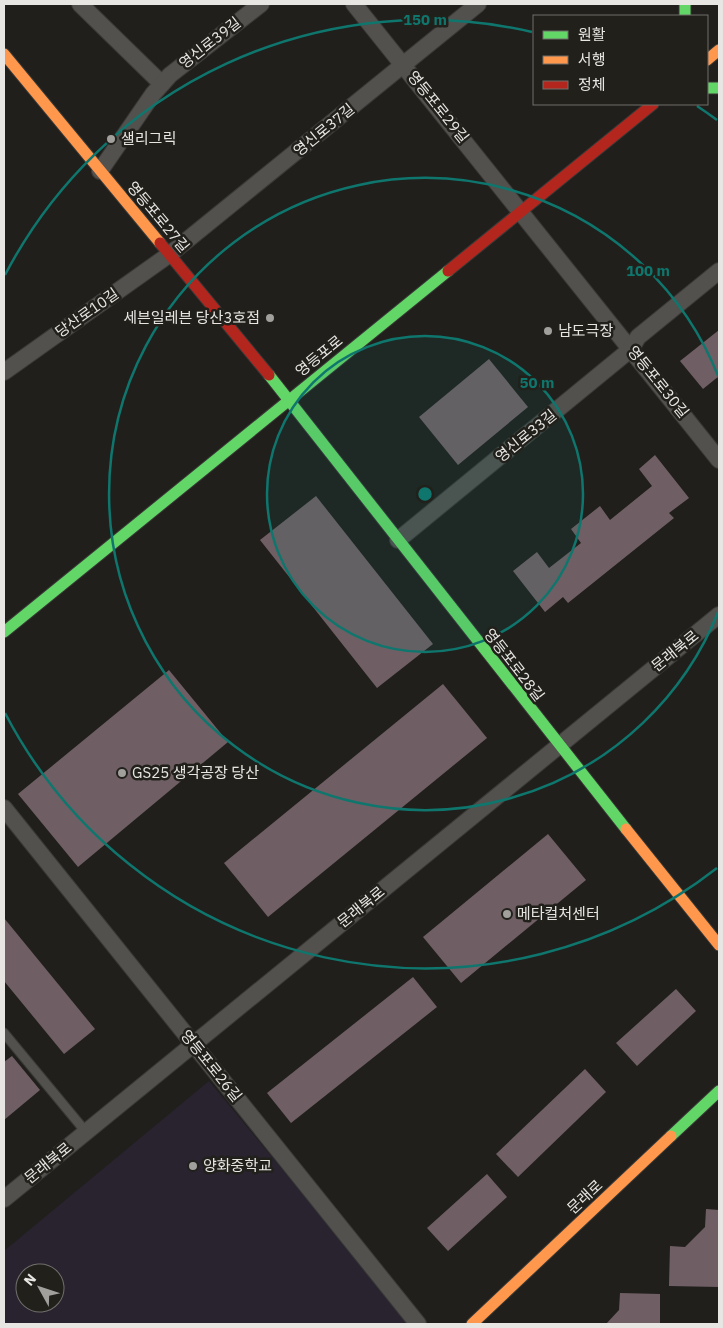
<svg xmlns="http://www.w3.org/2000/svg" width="723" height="1328" font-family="'IBM Plex Sans','Noto Sans KR',sans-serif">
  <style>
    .education { fill: #292330; fill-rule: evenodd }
    .building { fill: #6f5f64 }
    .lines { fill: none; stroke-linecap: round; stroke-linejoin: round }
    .lane-casing { stroke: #393937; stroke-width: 11 }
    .street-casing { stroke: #393937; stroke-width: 18 }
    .fast-casing { stroke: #393937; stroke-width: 13 }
    .slow-casing { stroke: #393937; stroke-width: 13 }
    .jam-casing { stroke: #393937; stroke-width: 13 }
    .lane { stroke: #52514e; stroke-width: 9 }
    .street { stroke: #52514e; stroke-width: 16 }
    .fast { stroke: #63d668; stroke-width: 11 }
    .slow { stroke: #ff974d; stroke-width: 11 }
    .jam { stroke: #b3261e; stroke-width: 11 }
    .ring { fill: none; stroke: #0f766e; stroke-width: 2.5 }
    .poi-dot { fill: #a1a09d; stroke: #21201b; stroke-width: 2 }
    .labels { text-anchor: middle; stroke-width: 5; stroke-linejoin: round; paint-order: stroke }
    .street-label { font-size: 15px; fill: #e7e6e3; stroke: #21201b }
    .poi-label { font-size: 15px; fill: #e7e6e3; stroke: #21201b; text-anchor: start }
    .centre { fill: #0f766e; stroke: #21201b; stroke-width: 2.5 }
    .ring-label { font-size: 15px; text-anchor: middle; font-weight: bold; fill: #0f766e; stroke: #21201b; stroke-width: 5; stroke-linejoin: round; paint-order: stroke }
  </style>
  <rect width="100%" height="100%" fill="#201f1c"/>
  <path class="education" d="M209 1081 411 1324H4V1251ZM25 1273H55V1303H25Z"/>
  <g class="building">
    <polygon points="719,330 719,376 703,389 680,361"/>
    <polygon points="489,359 528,407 458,465 419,417"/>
    <polygon points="655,455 689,498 669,513 674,518 568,603 563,597 545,612 513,571 537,552 549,568 581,543 571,529 600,506 610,520 652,486 639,469"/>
    <polygon points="316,496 433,644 377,688 260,540"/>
    <polygon points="169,670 228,742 78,867 18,794"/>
    <polygon points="443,684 487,738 268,917 224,863"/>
    <polygon points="548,834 586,880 461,983 423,937"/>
    <polygon points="4,918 95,1029 64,1054 4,981"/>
    <polygon points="413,977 437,1007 291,1123 267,1093"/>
    <polygon points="676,989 696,1011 637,1066 616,1043"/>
    <polygon points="12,1056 40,1090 4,1120 4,1062"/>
    <polygon points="585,1069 606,1092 518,1177 496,1154"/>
    <polygon points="487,1174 507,1197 448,1251 427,1228"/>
    <polygon points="706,1209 719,1210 719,1287 669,1286 670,1246 685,1247 705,1227"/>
    <polygon points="620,1293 660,1294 660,1324 606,1324 619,1310"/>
  </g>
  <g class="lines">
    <defs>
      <polyline id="lane" points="4,1033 86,1132"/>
      <g id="street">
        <polyline points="80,4 162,84"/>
        <polyline points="354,4 719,460"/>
        <polyline points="100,171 153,94 170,75 261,4"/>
        <polyline points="4,372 170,254 478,4"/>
        <polyline points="398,540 631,349 638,337 719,271"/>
        <polyline points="4,808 418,1324"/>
        <polyline points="4,1199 719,615"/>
      </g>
      <g id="fast">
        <polyline points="685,4 685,16"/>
        <polyline points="707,88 719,88"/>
        <polyline points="269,375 626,829"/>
        <polyline points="4,632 448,271"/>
        <polyline points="671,1136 719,1091"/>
      </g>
      <g id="slow">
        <polyline points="4,54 160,243"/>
        <polyline points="707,60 719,50"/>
        <polyline points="626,829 719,945"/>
        <polyline points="472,1324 671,1136"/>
      </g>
      <g id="jam">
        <polyline points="160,243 269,375"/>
        <polyline points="448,271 653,104"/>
      </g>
    </defs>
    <use href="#lane" class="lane-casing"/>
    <use href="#street" class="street-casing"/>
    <use href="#fast" class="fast-casing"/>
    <use href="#slow" class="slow-casing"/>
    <use href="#jam" class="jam-casing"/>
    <use href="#lane" class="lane"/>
    <use href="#street" class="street"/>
    <use href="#fast" class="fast"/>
    <use href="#slow" class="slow"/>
    <use href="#jam" class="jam"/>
  </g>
  <circle cx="425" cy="494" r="158" fill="#0f766e" fill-opacity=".12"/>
  <g class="ring">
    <circle cx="425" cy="494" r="158"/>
    <path d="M719 610A316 316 0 1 1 719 378"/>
    <path d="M717 868A474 474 0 0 1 5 713M5 275A474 474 0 0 1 532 32M697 106A474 474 0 0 1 717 120"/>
  </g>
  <g class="poi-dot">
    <circle cx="111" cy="139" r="5"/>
    <circle cx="270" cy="318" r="5"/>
    <circle cx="548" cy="331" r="5"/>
    <circle cx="122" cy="773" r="5"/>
    <circle cx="507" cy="914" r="5"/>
    <circle cx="193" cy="1166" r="5"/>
  </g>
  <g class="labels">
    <g class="street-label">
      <text transform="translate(210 43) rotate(-38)" y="5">영신로39길</text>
      <text transform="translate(438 107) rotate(51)" y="5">영등포로29길</text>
      <text transform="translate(324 130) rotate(-39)" y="5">영신로37길</text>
      <text transform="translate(158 217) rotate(50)" y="5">영등포로27길</text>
      <text transform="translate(87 313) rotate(-35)" y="5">당산로10길</text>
      <text transform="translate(319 356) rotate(-39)" y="5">영등포로</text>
      <text transform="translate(658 382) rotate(51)" y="5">영등포로30길</text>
      <text transform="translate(526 436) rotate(-39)" y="5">영신로33길</text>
      <text transform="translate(675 651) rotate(-39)" y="5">문래북로</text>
      <text transform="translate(514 665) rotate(52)" y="5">영등포로28길</text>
      <text transform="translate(361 907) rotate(-39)" y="5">문래북로</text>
      <text transform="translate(211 1066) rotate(51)" y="5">영등포로26길</text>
      <text transform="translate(48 1163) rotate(-39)" y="5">문래북로</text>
      <text transform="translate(585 1197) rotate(-43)" y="5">문래로</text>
    </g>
    <g class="poi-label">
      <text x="121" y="144">샐리그릭</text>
      <text x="260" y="323" text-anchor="end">세븐일레븐 당산3호점</text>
      <text x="558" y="336">남도극장</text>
      <text x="132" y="778">GS25 생각공장 당산</text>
      <text x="517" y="919">메타컬처센터</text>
      <text x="203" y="1171">양화중학교</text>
    </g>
  </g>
  <circle cx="425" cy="494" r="8" class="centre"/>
  <g class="ring-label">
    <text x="425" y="25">150 m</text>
    <text x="648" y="276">100 m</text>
    <text x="537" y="388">50 m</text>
  </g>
  <rect width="723" height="1328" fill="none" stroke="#e7e6e3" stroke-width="10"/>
  <rect x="533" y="15" width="175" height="90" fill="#21201b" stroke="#706f6b"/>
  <rect x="543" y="31" width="25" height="8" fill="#63d668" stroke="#706f6b"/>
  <text x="578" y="40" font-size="15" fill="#e7e6e3">원활</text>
  <rect x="543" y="56" width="25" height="8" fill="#ff974d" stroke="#706f6b"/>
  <text x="578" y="65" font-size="15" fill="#e7e6e3">서행</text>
  <rect x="543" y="81" width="25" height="8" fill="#b3261e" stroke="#706f6b"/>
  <text x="578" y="90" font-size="15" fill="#e7e6e3">정체</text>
  <g transform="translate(40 1288) rotate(310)"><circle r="24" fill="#21201b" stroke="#706f6b"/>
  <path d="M0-4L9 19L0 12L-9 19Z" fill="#a1a09d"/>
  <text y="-8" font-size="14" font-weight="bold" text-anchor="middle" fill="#e7e6e3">N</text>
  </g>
</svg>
